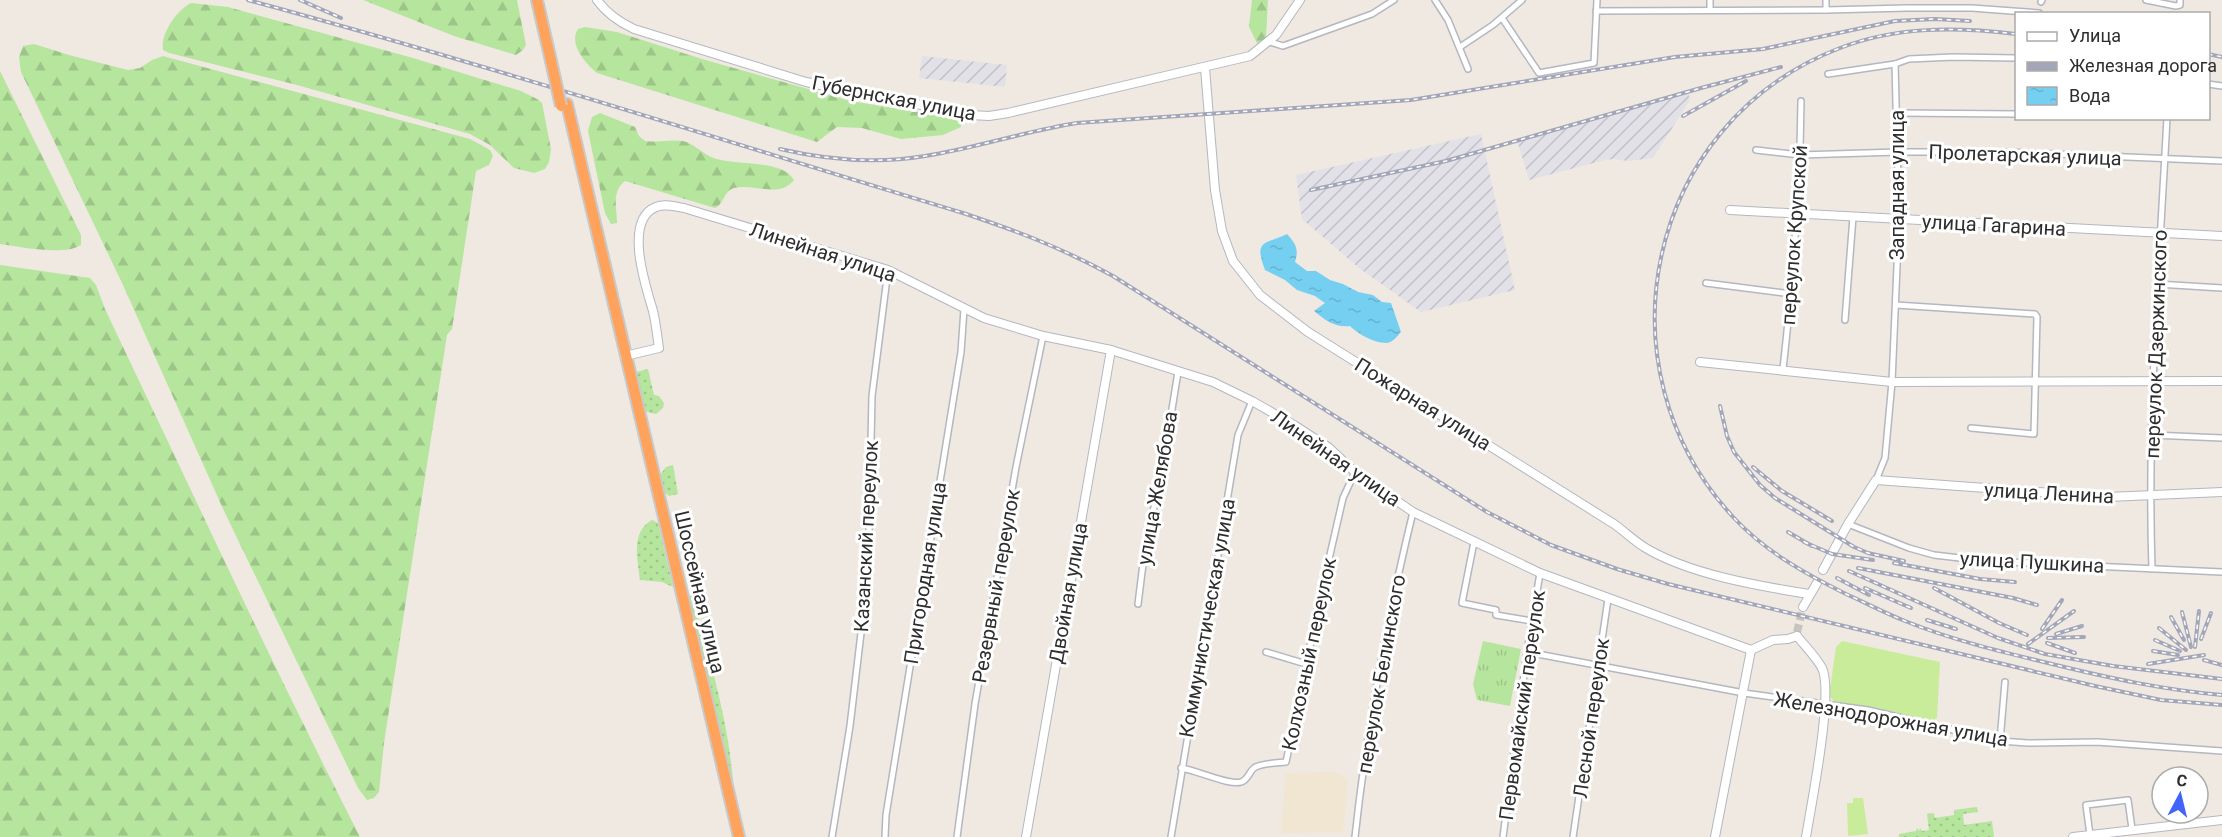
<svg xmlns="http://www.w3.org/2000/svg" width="2222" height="837" font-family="Roboto,sans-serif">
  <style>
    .industrial { fill: url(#industrial-furrows) }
    .education { fill: #f0e6d1 }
    .grass { fill: url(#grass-dots) }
    .forest { fill: url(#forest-firs) }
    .park { fill: url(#park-tufts) }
    .pitch { fill: #c9ec9a }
    .water { fill: url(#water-ripples) }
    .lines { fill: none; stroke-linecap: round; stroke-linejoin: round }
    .secondary-tunnel { stroke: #c8c4bd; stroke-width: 8; stroke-dasharray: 8 4; stroke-linecap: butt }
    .street-casing { stroke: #b4b7c1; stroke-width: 8 }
    .secondary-casing { stroke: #b4b7c1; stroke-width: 10 }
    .highway-casing { stroke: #c9c9c9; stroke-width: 14 }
    .street { stroke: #fff; stroke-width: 5 }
    .secondary { stroke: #fff; stroke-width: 8 }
    .highway { stroke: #ffa35c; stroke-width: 10 }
    .rail-casing { stroke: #a3a6b8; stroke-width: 4 }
    .rail { stroke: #fff; stroke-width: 1.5; stroke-dasharray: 4.5; stroke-linecap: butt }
    .highway-bridge-casing { stroke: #c9c9c9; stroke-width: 14; stroke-linecap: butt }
    .highway-bridge { stroke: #ffa35c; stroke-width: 10 }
    .labels { text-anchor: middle; stroke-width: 6; stroke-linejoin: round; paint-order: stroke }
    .street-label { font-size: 20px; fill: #2e2e2e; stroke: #fff }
  </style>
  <defs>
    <pattern id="industrial-furrows" width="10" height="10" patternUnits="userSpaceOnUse" patternTransform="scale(1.5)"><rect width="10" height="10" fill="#e3e1e8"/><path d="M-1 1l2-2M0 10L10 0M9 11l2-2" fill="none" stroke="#c3c1c7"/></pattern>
    <pattern id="grass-dots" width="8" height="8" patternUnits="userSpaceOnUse" patternTransform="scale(1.5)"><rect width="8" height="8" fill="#b6e59e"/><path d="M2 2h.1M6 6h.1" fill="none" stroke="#9dc588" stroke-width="1.8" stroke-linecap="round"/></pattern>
    <pattern id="forest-firs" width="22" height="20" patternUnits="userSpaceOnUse" patternTransform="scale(1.5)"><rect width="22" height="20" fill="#b6e59e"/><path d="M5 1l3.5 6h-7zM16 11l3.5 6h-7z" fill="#9dc588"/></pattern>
    <pattern id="park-tufts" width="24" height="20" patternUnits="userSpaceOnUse" patternTransform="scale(1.5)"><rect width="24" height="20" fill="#b6e59e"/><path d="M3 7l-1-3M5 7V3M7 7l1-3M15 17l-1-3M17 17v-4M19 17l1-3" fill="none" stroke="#9dc588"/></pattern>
    <pattern id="water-ripples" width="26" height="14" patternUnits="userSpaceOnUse" patternTransform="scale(1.5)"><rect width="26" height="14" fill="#75cff0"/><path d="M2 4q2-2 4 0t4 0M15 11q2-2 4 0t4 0" fill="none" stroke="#66b2ce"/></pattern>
  </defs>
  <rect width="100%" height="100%" fill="#efe9e1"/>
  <g class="industrial">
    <polygon points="922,56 1007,65 1005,87 919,78"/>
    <polygon points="1688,92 1690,100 1653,158 1628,161 1614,159 1605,160 1529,180 1517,140"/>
    <polygon points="1481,134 1515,290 1421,312 1359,268 1302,219 1296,175"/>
  </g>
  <polygon class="education" points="1334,772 1348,779 1343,832 1282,833 1282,814 1286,773"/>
  <g class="grass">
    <polygon points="648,369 654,395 659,396 664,403 663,408 656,414 647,412 644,408 636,372"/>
    <polygon points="673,465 678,494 669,496 664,492 660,475 666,467"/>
    <path d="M652 520 658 523 673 587 662 582 640 580C638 560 630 532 652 520Z"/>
    <path d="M692 594C710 662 732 730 734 800L687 598Z"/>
    <polygon points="1977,807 1978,812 1963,814 1964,825 1992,821 1994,837 1899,837 1899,834 1916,831 1917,828 1919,831 1920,828 1922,831 1929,830 1927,814 1934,813 1935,818 1954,815 1954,810"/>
  </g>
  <g class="forest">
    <polygon points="363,0 517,0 526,45 523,50 516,55 454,36"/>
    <polygon points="1252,0 1268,0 1266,37 1264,42 1258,45 1249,27"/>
    <path d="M191 3 228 7 413 58 521 91 537 99 542 103 551 149 549 162 545 169 534 173 514 168 490 145 470 134 297 85 169 53 163 50C160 34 177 10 191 3Z"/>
    <path d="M585 27 617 32 702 59 851 101 954 118 961 121V127L943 135 901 139 862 128 837 127 817 142 597 73C586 64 568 44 578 29Z"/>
    <polygon points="34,44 69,55 128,70 140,68 152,60 163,56 470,139 490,150 493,156 489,165 476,171 452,329 447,335 384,743 379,792 374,798 367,800 358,788 224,511 123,285 21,72 19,57 23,46"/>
    <path d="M0 71 81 235V245C64 256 21 247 0 244Z"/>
    <path d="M600 113 635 127 639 136 645 141C658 143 670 139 683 141 694 144 701 152 711 157 733 167 782 158 794 180 779 199 755 183 734 188 724 191 724 204 715 208L625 181C611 192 617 208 617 223L611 224 605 213 588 131 592 117Z"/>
    <path d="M0 265 90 278 96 285 105 309C189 485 271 663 360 837H0Z"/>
  </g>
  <polygon class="park" points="1483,641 1521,649 1510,706 1477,700 1473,684"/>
  <g class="pitch">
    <polygon points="1842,641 1940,662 1937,718 1932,721 1835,702 1829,696 1836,647"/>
    <polygon points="1853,798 1863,798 1868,834 1848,836 1847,803 1853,803"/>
  </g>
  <path class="water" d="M1287 234C1296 244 1299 249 1295 262L1307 271H1316L1330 280 1343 284 1358 292 1373 295 1382 302 1391 303 1401 332C1397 336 1393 343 1386 343 1374 343 1358 334 1350 326 1335 328 1325 320 1314 311L1325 303 1315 296 1297 290 1285 280 1265 270C1254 240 1263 245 1287 234Z"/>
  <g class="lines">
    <polyline class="secondary-tunnel" points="1797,632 1803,607"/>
    <defs>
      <g id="street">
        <polyline points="1435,0 1448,20 1468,69"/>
        <polyline points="1826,0 1826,10"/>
        <polyline points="2146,0 2176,6 2180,5 2180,0"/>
        <polyline points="2041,2 2042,0"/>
        <polyline points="1710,10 1710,0"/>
        <polyline points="1596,11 1826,10 1907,8 1972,8 2039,13"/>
        <polyline points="1502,18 1539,73 1594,63 1597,0"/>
        <polyline points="1270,42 1283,46 1372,14 1394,0"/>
        <polyline points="1460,47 1493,25 1522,0"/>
        <polyline points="1828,74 1895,64 1909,59 1953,57 2016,58"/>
        <polyline points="2208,84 2222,86"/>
        <polyline points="1897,113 2016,114"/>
        <polyline points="1756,150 1800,155 1898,152 2007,152 2222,161"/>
        <polyline points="1706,283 1792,294"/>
        <polyline points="2157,284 2222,288"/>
        <polyline points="1896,305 2035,314 2037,317 2034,434 1971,428"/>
        <polyline points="1845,320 1853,217"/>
        <path d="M1783 369C1793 280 1800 191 1801 101"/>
        <polyline points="2152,435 2222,438"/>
        <polyline points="1876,480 1885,458 1892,382 1899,220 1895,64"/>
        <polyline points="1848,524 1909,548 1934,555 1986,561 2222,572"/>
        <polyline points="1474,542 1462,603 1496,610 1496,615 1532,621"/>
        <path d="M2152 569C2147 419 2159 268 2167 118"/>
        <polyline points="1138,604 1145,548 1162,471 1178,372"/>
        <polyline points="1266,652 1306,664"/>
        <polyline points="1527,652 1744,693 1868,710 2000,741 2028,743 2097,742 2222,751"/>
        <polyline points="2000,741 2005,682"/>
        <path d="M1181 768C1196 770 1230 786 1241 782 1248 780 1249 772 1254 768 1261 763 1277 763 1286 762L1318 607 1343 498 1355 472"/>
        <polyline points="2090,835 2086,805 2128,800 2132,829"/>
        <polyline points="832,837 850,726 868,574 872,396 888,270"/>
        <polyline points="885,837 886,815 961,352 964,309"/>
        <polyline points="957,837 975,704 1016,467 1043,336"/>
        <polyline points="1171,837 1238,435 1252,401"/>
        <path d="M1355 837C1367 727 1387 619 1413 512"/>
        <polyline points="1503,837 1527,652 1540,573"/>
        <polyline points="1573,837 1608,599"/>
      </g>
      <g id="secondary">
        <path d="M597 0C607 14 619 22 634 29L806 82 971 115 989 116 1008 113 1250 56 1276 35 1300 0"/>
        <path d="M1205 68 1215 190 1222 231 1233 261 1260 295 1308 332 1614 524C1624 531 1633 540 1644 547 1688 574 1758 586 1809 594"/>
        <polyline points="1730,210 2222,236"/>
        <path d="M625 356 659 348C657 335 656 323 653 311 646 287 623 220 656 207 665 203 676 207 684 208L888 270 984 318 1043 336 1111 350 1213 382 1252 401 1294 425 1328 447 1355 472 1413 512 1540 573 1751 650 1773 640 1788 639 1797 636"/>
        <polyline points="1700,362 1892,382 2222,381"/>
        <polyline points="1823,570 1848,524 1876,480 2108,497 2222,492"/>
        <polyline points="1803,607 1817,583"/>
        <path d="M1797 636C1805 646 1816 657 1822 668 1834 692 1811 806 1806 837"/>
        <polyline points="1026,837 1111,350"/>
        <polyline points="1715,837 1751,650"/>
        <polyline points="2073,837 2222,820"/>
      </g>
      <g id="highway">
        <polyline points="537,0 551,61"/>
        <polyline points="567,104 739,837"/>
      </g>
    </defs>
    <use href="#street" class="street-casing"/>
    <use href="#secondary" class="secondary-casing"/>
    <use href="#highway" class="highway-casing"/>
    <use href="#street" class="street"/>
    <use href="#secondary" class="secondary"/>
    <use href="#highway" class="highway"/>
    <defs>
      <g id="rail">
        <path d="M248 0C488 65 725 141 963 213 1017 231 1062 248 1113 276L1487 512 1551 545 1617 569 1668 584 2095 686 2161 700 2222 705"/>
        <polyline points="300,0 341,18"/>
        <path d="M2016 34C1956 27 1897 26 1840 48 1645 123 1594 369 1735 519 1766 552 1806 574 1846 594 1866 603 1885 613 1905 621 1952 640 2002 652 2052 664 2109 678 2164 690 2222 695"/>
        <polyline points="2208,54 2222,57"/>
        <polyline points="1683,116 1746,81"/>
        <path d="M780 149C827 160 877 164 925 156 976 148 1026 131 1077 123L1411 100 1675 57 1763 49 1895 21 1935 19 1970 21"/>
        <polyline points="1311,190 1446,161 1701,88 1781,67"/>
        <polyline points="1720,406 1727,436 1734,452 1760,485 1775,498 1854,547 1868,553 1904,561"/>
        <polyline points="1753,467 1782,491 1832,521"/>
        <polyline points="1788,532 1812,546"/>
        <polyline points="1804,542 1832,554 1873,560"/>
        <polyline points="1894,563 1980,579 2015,582"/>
        <polyline points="1858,568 2013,598 2037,605"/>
        <polyline points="1849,571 1998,638 2045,654 2113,666 2222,679"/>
        <polyline points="1837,578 1869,595"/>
        <polyline points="1865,588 1911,608"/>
        <polyline points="1934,588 1999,623 2027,635"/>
        <polyline points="2182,612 2191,647"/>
        <polyline points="2171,617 2184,640"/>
        <polyline points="1927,620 1956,629"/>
        <polyline points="2159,628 2186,650"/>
        <polyline points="2042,629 2062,600"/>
        <polyline points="2056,634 2082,626"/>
        <polyline points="2048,638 2084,637"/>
        <polyline points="2201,639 2211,613"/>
        <polyline points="2155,640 2180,651"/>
        <polyline points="2047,643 2075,653"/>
        <polyline points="2028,644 2074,611"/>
        <polyline points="2195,647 2199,611"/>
        <polyline points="2153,651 2178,655"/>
        <polyline points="2204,660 2222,665"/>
        <polyline points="2148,664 2204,655"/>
      </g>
    </defs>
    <use href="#rail" class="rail-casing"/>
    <use href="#rail" class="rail"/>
    <defs>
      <polyline id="highway-bridge" points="551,61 561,106"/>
    </defs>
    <use href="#highway-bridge" class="highway-bridge-casing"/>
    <use href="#highway-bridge" class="highway-bridge"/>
  </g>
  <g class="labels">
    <g class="street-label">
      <text transform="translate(894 98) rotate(11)" y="7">Губернская улица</text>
      <text transform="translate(2025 155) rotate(2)" y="7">Пролетарская улица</text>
      <text transform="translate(1897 185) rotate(-90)" y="7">Западная улица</text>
      <text transform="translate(1994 225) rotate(3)" y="7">улица Гагарина</text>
      <text transform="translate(1794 235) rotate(-86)" y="7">переулок Крупской</text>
      <text transform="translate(823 252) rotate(18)" y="7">Линейная улица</text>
      <text transform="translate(2156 344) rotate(-88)" y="7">переулок Дзержинского</text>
      <text transform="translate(1423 404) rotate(32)" y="7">Пожарная улица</text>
      <text transform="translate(1336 458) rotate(35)" y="7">Линейная улица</text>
      <text transform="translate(1157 488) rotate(-80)" y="7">улица Желябова</text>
      <text transform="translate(2049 493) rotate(3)" y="7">улица Ленина</text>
      <text transform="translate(866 536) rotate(-87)" y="7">Казанский переулок</text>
      <text transform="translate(2032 562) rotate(3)" y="7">улица Пушкина</text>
      <text transform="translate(925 573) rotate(-81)" y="7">Пригородная улица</text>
      <text transform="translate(996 586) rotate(-80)" y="7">Резервный переулок</text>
      <text transform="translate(700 592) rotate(77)" y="7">Шоссейная улица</text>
      <text transform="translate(1068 593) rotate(-80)" y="7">Двойная улица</text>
      <text transform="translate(1207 618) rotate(-80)" y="7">Коммунистическая улица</text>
      <text transform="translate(1309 654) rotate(-78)" y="7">Колхозный переулок</text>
      <text transform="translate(1381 674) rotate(-80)" y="7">переулок Белинского</text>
      <text transform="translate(1522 705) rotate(-82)" y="7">Первомайский переулок</text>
      <text transform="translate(1591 718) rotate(-82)" y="7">Лесной переулок</text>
      <text transform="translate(1891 719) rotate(10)" y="7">Железнодорожная улица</text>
    </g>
  </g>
  <rect x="2015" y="12" width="195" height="108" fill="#ffffff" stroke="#ababab" stroke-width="1.5"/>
  <rect x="2027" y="32" width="30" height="9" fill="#ffffff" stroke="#ababab" stroke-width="1.5"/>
  <text x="2069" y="42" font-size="18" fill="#2e2e2e">Улица</text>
  <rect x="2027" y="62" width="30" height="9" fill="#a3a6b8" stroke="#ababab" stroke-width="1.5"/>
  <text x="2069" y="72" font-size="18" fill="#2e2e2e">Железная дорога</text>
  <rect x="2027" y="87" width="30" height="18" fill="url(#water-ripples)" stroke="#ababab" stroke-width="1.5"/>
  <text x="2069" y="102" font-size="18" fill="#2e2e2e">Вода</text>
  <g transform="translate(2180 795) rotate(7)"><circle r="28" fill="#ffffff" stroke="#ababab" stroke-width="1.5"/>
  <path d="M0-4.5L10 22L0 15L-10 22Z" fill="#4264fb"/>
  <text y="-9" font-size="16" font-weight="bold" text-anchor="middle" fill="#2e2e2e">С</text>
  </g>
</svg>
